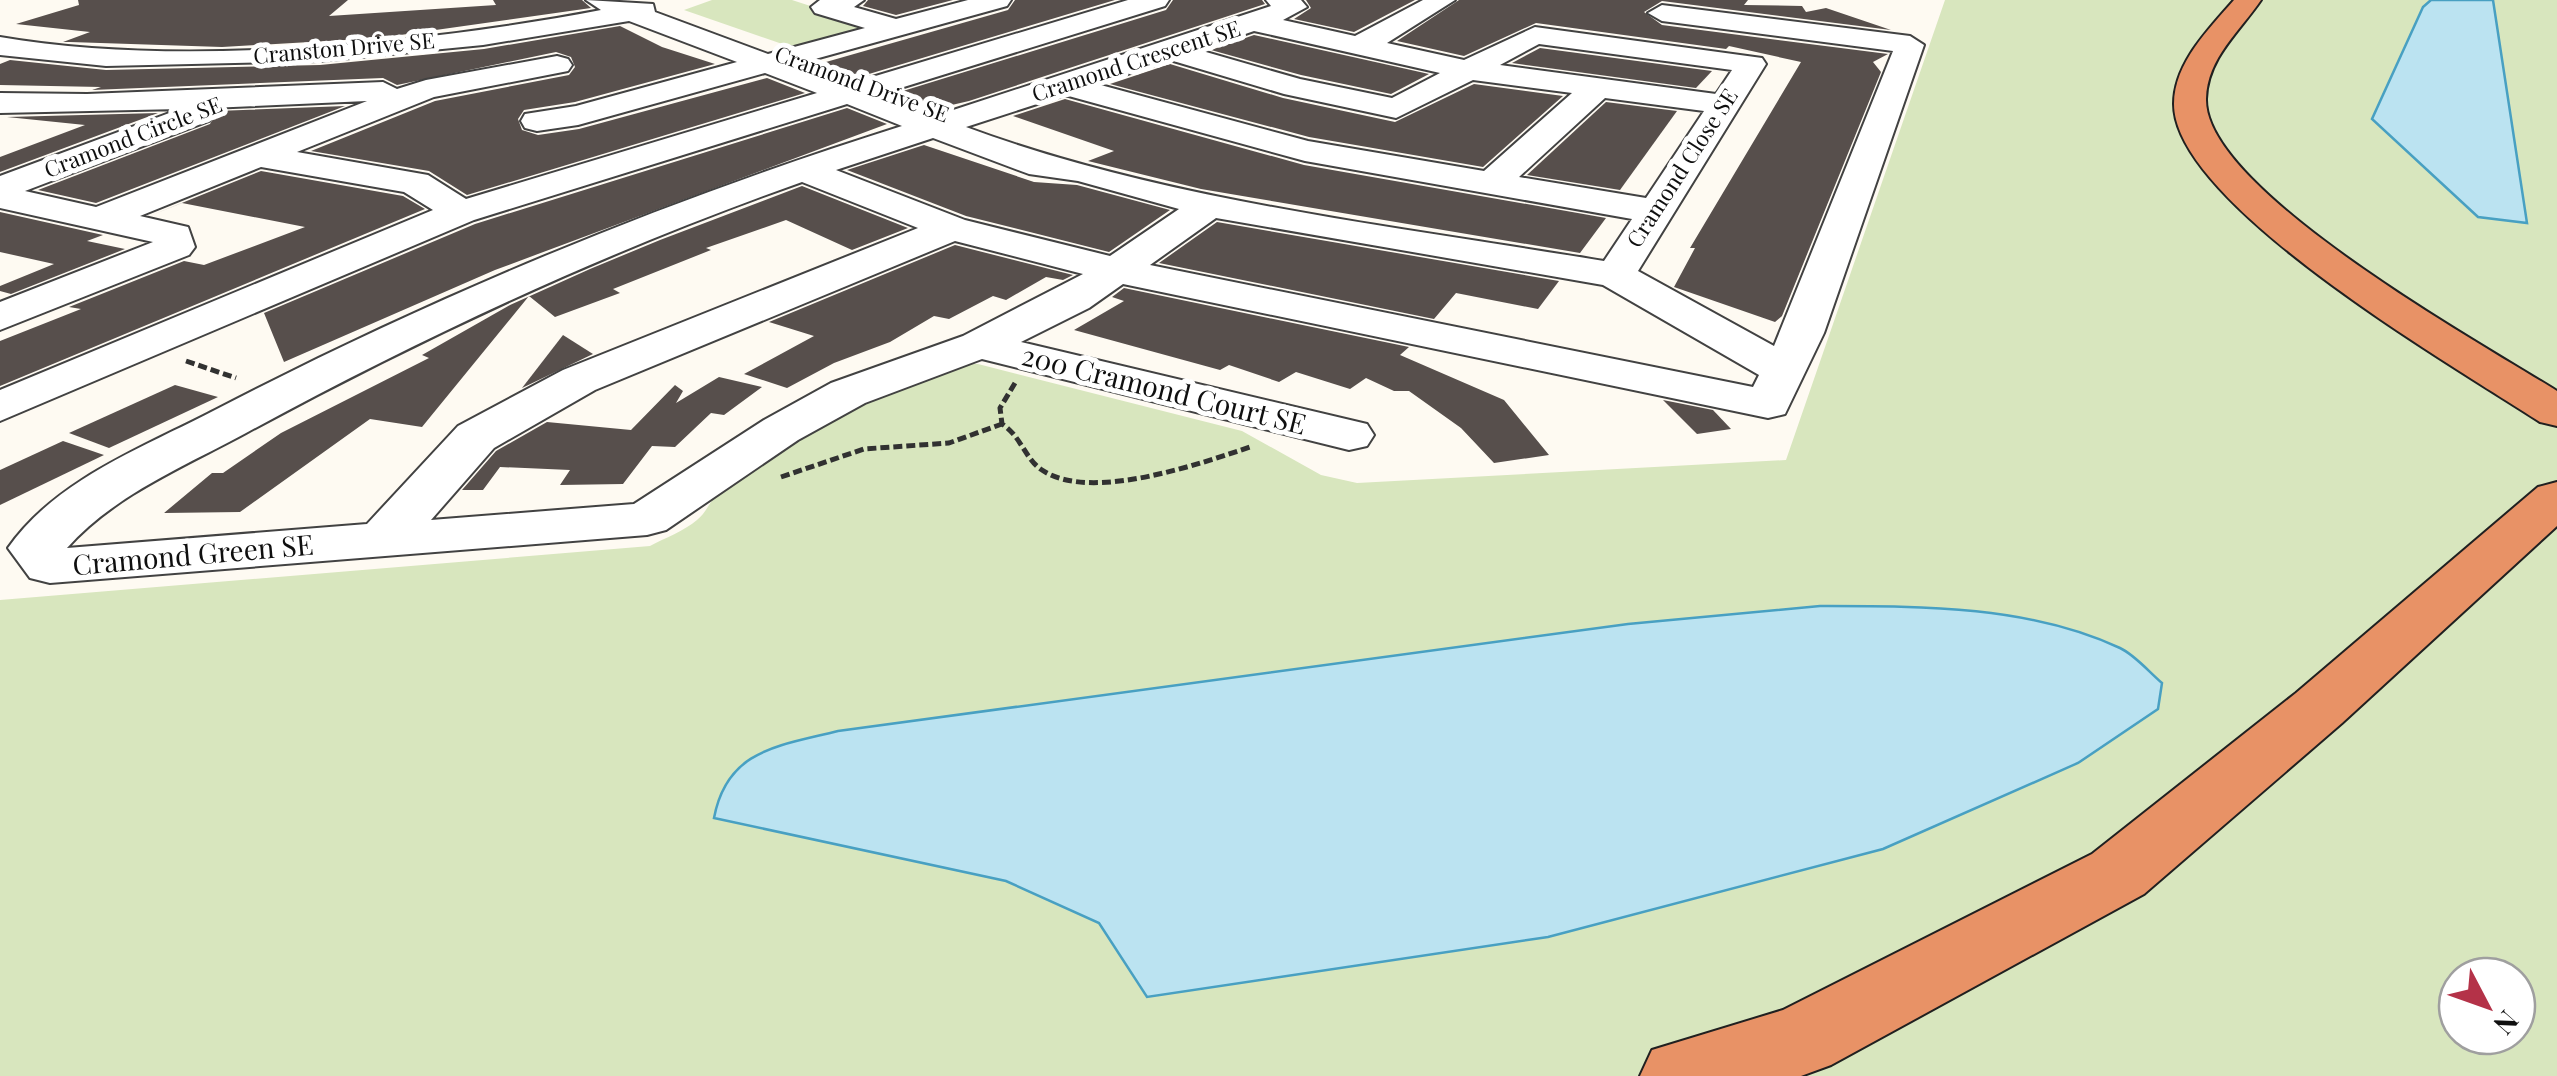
<svg xmlns="http://www.w3.org/2000/svg" width="2557" height="1076" font-family="'Playfair Display',serif">
  <style>
    .green { fill: #d8e6be; fill-rule: evenodd }
    .water { fill: #bbe3f1; stroke: #48a0c2; stroke-width: 2.5 }
    .building { fill: #574f4c }
    .lines { fill: none; stroke-linecap: round; stroke-linejoin: round }
    .minor-casing { stroke: #424242; stroke-width: 4 }
    .highway-casing { stroke: #202020; stroke-width: 4 }
    .path { stroke: #313131; stroke-width: 5; stroke-dasharray: 9 4; stroke-linecap: butt }
    .minor { fill: #fff; fill-rule: evenodd }
    .highway { fill: #e89266; fill-rule: evenodd }
    .labels { text-anchor: middle; stroke-width: 10; stroke-linejoin: round; paint-order: stroke }
    .far-street-label { font-size: 22px; fill: #0f0f0f; stroke: #fff }
    .street-label { font-size: 28px; fill: #0f0f0f; stroke: #fff }
  </style>
  <rect width="100%" height="100%" fill="#fefaf2"/>
  <g class="green">
    <polygon points="712,0 792,0 878,28 791,47 684,10"/>
    <path d="M1945 0H2557V1076H0V600L650 546C665 538 684 531 697 520 707 512 711 499 720 490 763 450 921 361 978 364L1242 431 1321 475 1357 483 1786 460ZM2457 976H2517V1036H2457Z"/>
  </g>
  <g class="water">
    <polygon points="2431,0 2493,0 2527,223 2478,217 2372,119 2423,7"/>
    <path d="M1820 606C1919 606 2028 605 2120 648 2135 655 2149 672 2162 683L2158 709 2078 763 1883 849 1548 937 1147 997 1099 923 1006 881 714 818C727 749 779 746 838 731L1628 624Z"/>
  </g>
  <g class="building">
    <polygon points="78,0 348,0 329,16 496,5 493,0 582,0 591,8 379,38 222,47 70,42 63,42 90,32 16,24 79,5"/>
    <polygon points="868,0 953,0 896,15 863,6"/>
    <polygon points="1015,0 1115,0 849,80 812,66 1008,10"/>
    <polygon points="1173,0 1262,0 1265,4 969,101 930,110 890,95 1166,10"/>
    <polygon points="1306,0 1415,0 1354,32 1294,19 1311,8"/>
    <polygon points="1459,0 1748,0 1744,5 1802,6 1806,12 1826,8 1891,30 1662,1 1644,12 1662,25 1888,54 1873,62 1881,72 1782,316 1775,322 1674,287 1695,248 1690,248 1801,62 1729,46 1726,49 1536,23 1464,56 1397,41"/>
    <polygon points="620,26 662,47 715,64 575,102 524,110 518,119 522,130 538,135 579,129 767,78 805,93 467,195 429,171 311,151 435,101 569,75 575,67 571,57 556,52 397,85 383,78 92,90 101,87 0,85 0,64 10,60 106,70 320,65 484,49"/>
    <polygon points="1254,35 1429,74 1391,94 1301,75 1211,50"/>
    <polygon points="1540,48 1712,71 1696,88 1512,63"/>
    <polygon points="1170,64 1283,98 1395,122 1474,84 1563,96 1483,167 1309,137 1110,84"/>
    <polygon points="1065,99 1304,165 1606,218 1580,253 1201,189 1088,161 1114,151 1013,116"/>
    <polygon points="1606,102 1677,111 1620,190 1527,175"/>
    <polygon points="345,106 96,203 38,190 210,124 217,111"/>
    <polygon points="847,108 887,124 495,270 284,362 264,313 475,224"/>
    <polygon points="158,113 0,172 0,157 85,125 7,117"/>
    <polygon points="924,145 1034,182 1077,185 1170,210 1109,252 966,216 847,170"/>
    <polygon points="261,171 403,196 425,209 0,386 0,341 81,309 69,307 184,261 204,265 305,227 182,203 152,215"/>
    <polygon points="802,186 908,228 852,250 786,220 706,248 711,250 613,289 620,293 555,317 529,296 422,427 370,419 240,512 164,513 212,473 223,473 281,433 429,358 422,355 510,305 590,269 660,240"/>
    <polygon points="0,212 103,235 87,241 125,249 11,294 0,291 0,286 54,264 0,252"/>
    <polygon points="1217,222 1559,281 1538,309 1456,293 1434,319 1159,263"/>
    <polygon points="955,245 1073,275 1063,280 1046,277 1006,300 993,296 949,319 934,316 890,342 834,363 787,388 744,374 814,336 769,322"/>
    <polygon points="1124,288 1409,347 1400,355 1504,400 1549,455 1494,463 1461,428 1409,391 1394,391 1366,378 1350,389 1296,372 1279,382 1229,365 1220,370 1074,330 1124,301 1112,297"/>
    <polygon points="563,335 593,354 522,388"/>
    <polygon points="719,377 762,387 724,415 711,413 675,447 652,446 623,484 560,485 570,470 500,467 483,490 462,490 496,451 547,422 631,430 675,385 683,391 676,403"/>
    <polygon points="175,385 218,397 109,448 69,433"/>
    <polygon points="1663,400 1713,410 1731,429 1697,434"/>
    <polygon points="63,441 104,455 0,505 0,470"/>
  </g>
  <g class="lines">
    <defs>
      <path id="minor" d="M586 0 653 4 655 12 768 54 865 28 815 13 811 7 820 0H864L854 7 896 19 968 0H1011L1007 6 797 64 849 84 1128 0H1169L1165 6 878 95 935 116 1271 6 1266 0H1301L1307 7 1283 20 1355 36 1423 0H1455L1387 43 1464 60 1535 27 1762 58 1766 64 1638 271 1774 346 1893 51 1662 21 1648 13 1662 5 1910 36 1924 45 1824 333 1785 414 1768 418 1123 284 1089 308 1021 342 1367 424 1374 435 1367 446 1349 450 982 359 865 403 798 440 666 530 647 535 50 583 30 578 8 548C55 480 144 447 215 410 436 295 664 201 902 126L847 104 474 220 0 421V390L433 210 404 192 261 167 140 216 188 227 195 247 189 255 0 330V302L153 242 0 208V176L180 109 0 113V93L87 94 383 82 397 89 426 80 557 56 568 59 572 65 568 71 434 97 297 152 428 175 466 199 817 93 765 73 578 125 537 131 525 128 521 121 525 114 576 106 737 62 629 21 483 45 320 61 106 66 0 55V37C179 68 422 44 601 10ZM1254 31 1440 73 1392 98 1300 79 1199 50ZM1539 44 1732 70 1716 94 1500 65ZM1170 60 1284 94 1396 118 1473 80 1572 93 1484 171 1308 141 1097 84ZM1065 95 1305 161 1632 219 1604 261C1394 226 1165 201 966 127ZM1605 98 1704 111 1646 198 1519 177ZM367 101 96 207 25 191 209 121 214 114 210 108ZM933 138 1029 174 1078 181 1179 209 1110 256 965 220 836 170ZM802 182 918 228 563 370 458 426 367 524 67 548C114 495 185 466 246 433 425 336 609 250 802 182ZM1216 218 1603 285 1759 375 1753 387 1150 265ZM955 241 1083 274 963 336 831 383 764 420 634 504 431 520 494 448 595 390Z"/>
      <g id="highway">
        <path d="M2234 0H2261C2240 31 2207 58 2206 99 2204 190 2482 344 2557 391V426L2540 422C2459 369 2174 205 2174 104 2174 63 2209 29 2234 0Z"/>
        <polygon points="2557,482 2557,526 2342,723 2144,894 1831,1065 1801,1076 1640,1076 1652,1050 1783,1010 2092,854 2296,693 2538,487"/>
      </g>
    </defs>
    <use href="#minor" class="minor-casing"/>
    <use href="#highway" class="highway-casing"/>
    <g class="path">
      <polyline points="186,361 236,378"/>
      <path d="M1015 383 1000 408 1002 424C1021 436 1025 459 1042 470 1090 503 1202 463 1253 446"/>
      <polyline points="781,477 864,449 949,443 1002,424"/>
    </g>
    <use href="#minor" class="minor"/>
    <use href="#highway" class="highway"/>
  </g>
  <g class="labels">
    <g class="far-street-label">
      <text transform="translate(344 48) rotate(-5)" y="8">Cranston Drive SE</text>
      <text transform="translate(1136 61) rotate(-18)" y="8">Cramond Crescent SE</text>
      <text transform="translate(862 84) rotate(20)" y="8">Cramond Drive SE</text>
      <text transform="translate(133 137) rotate(-21)" y="8">Cramond Circle SE</text>
      <text transform="translate(1682 168) rotate(-57)" y="8">Cramond Close SE</text>
    </g>
    <g class="street-label">
      <text transform="translate(1164 390) rotate(14)" y="10">200 Cramond Court SE</text>
      <text transform="translate(193 555) rotate(-5)" y="10">Cramond Green SE</text>
    </g>
  </g>
  <g transform="translate(2487 1006) rotate(131)"><circle r="48" fill="#ffffff" stroke="#9f9f9f" stroke-width="2.5"/>
  <path d="M0-8L18 38L0 25L-18 38Z" fill="#b43248"/>
  <text y="-15" font-size="28" font-weight="bold" text-anchor="middle" fill="#0f0f0f">N</text>
  </g>
</svg>
